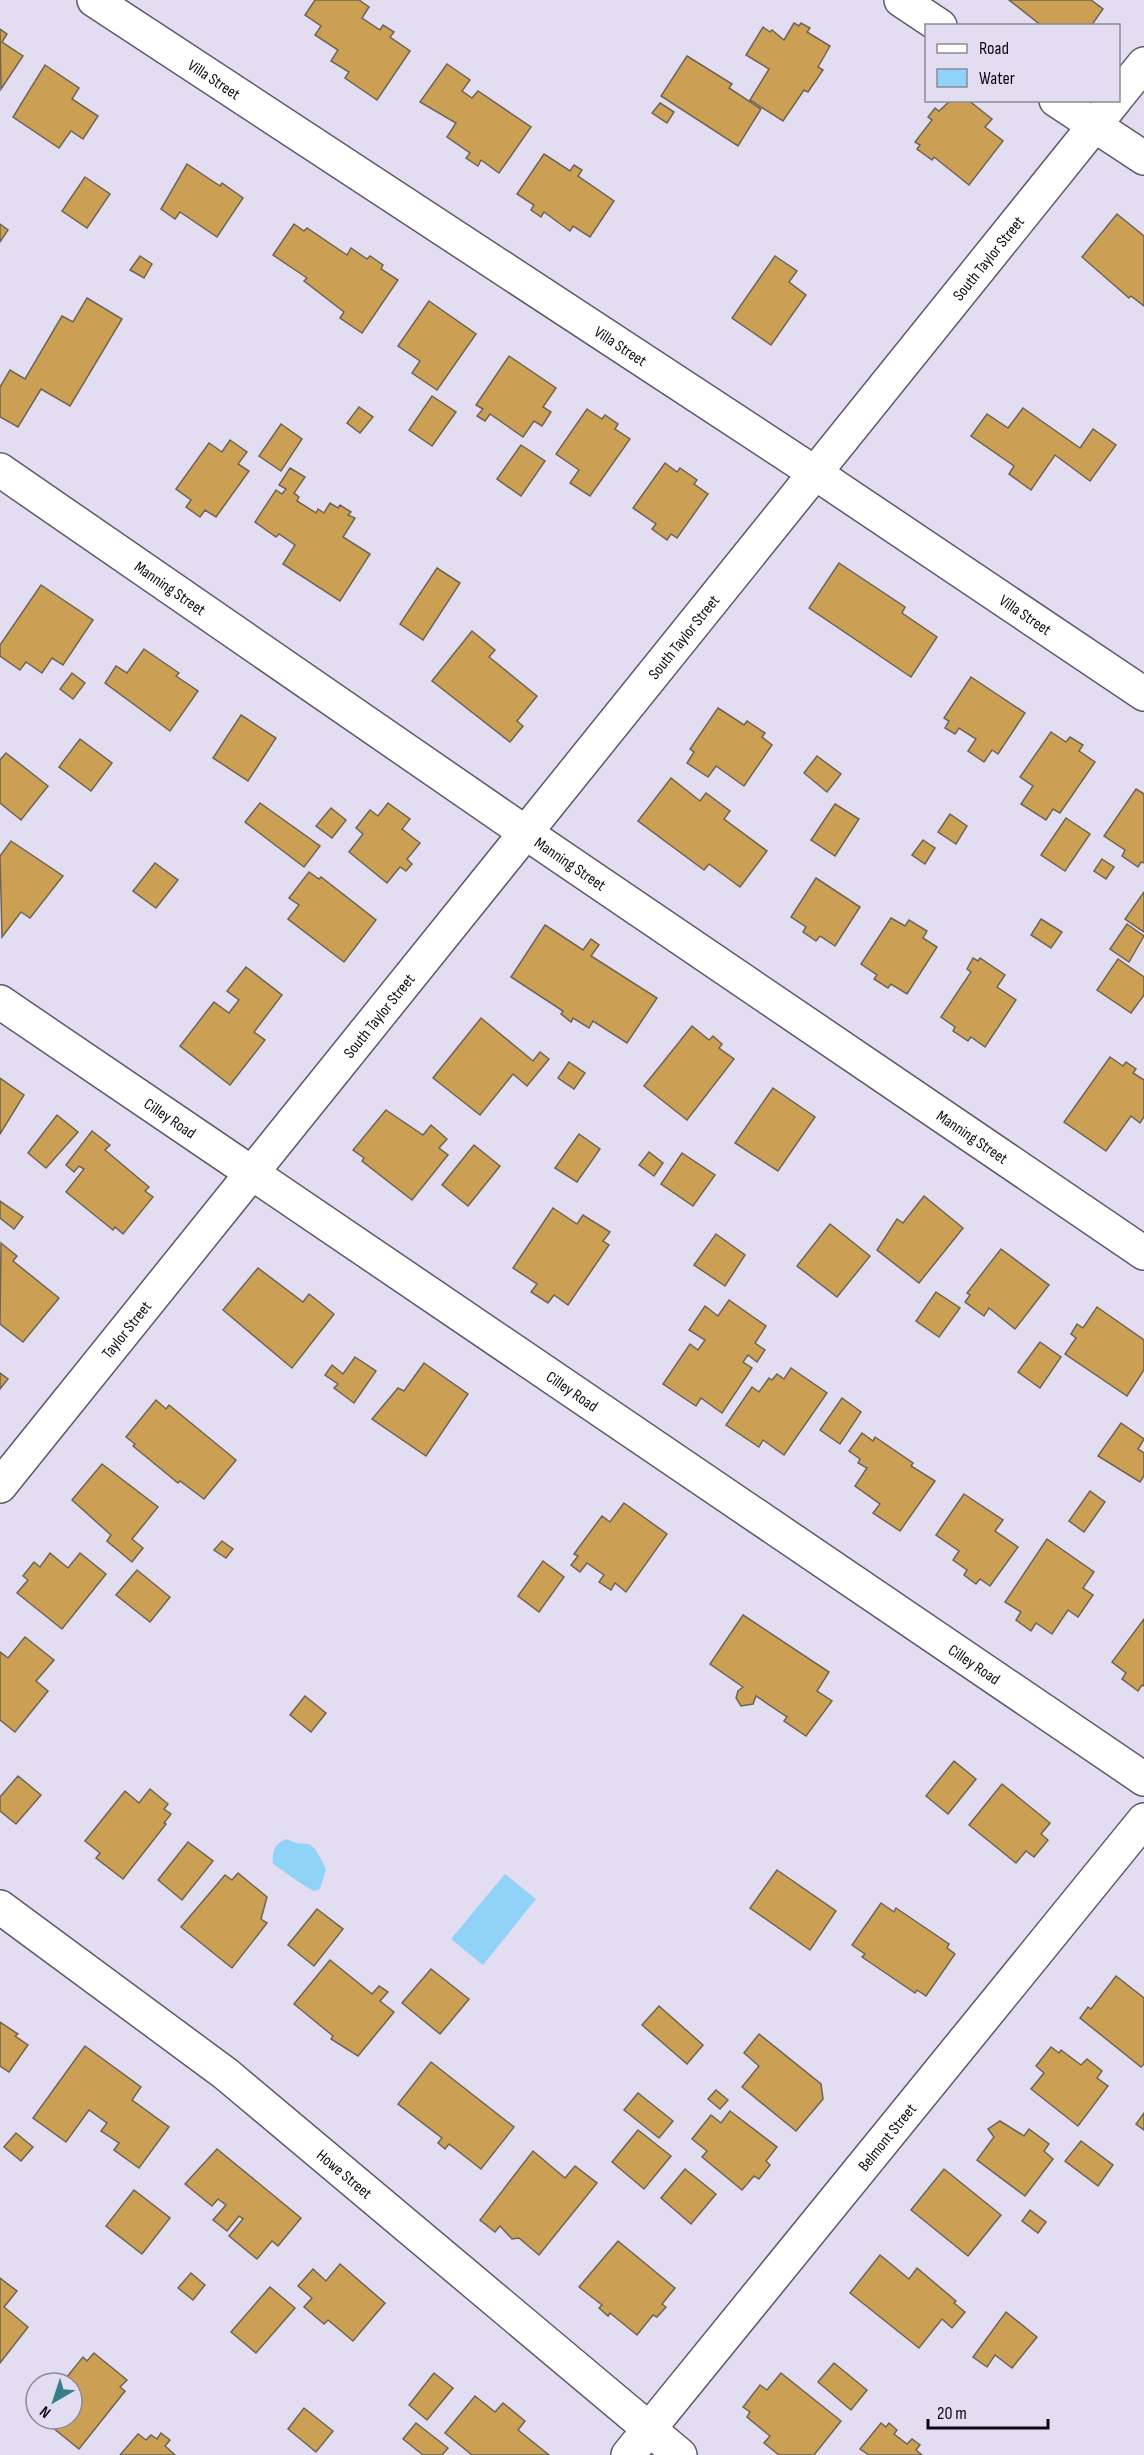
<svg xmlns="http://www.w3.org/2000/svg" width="1144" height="2455" font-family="'Sofia Sans Condensed',sans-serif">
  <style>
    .water { fill: #91d2f8 }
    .building { fill: #cba055; stroke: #6e6454; stroke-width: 1.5 }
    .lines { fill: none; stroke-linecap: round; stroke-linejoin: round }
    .minor-casing { stroke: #5e5869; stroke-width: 36 }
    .tertiary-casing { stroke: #5e5869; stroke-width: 36 }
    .minor { stroke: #fff; stroke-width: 33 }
    .tertiary { stroke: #fff; stroke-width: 33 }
    .labels { text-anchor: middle; stroke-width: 4.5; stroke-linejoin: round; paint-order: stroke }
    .street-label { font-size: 16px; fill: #0d0b11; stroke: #e3ddf1 }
  </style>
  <rect width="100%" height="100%" fill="#e3ddf1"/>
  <g class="water">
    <path d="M287 1839C295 1844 299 1843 307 1844 316 1845 322 1862 326 1869L320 1889 314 1891C300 1884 287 1873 273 1864 272 1852 274 1843 287 1839Z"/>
    <polygon points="505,1874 536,1899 483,1965 451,1939"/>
  </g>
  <g class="building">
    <polygon points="315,0 359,0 369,7 362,18 380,30 383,25 394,32 390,37 410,51 377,100 345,78 349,72 331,61 338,50 315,35 321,26 305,15"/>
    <polygon points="1009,0 1091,0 1103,9 1091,26 1042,26"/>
    <polygon points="794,23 799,26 801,23 810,28 807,32 830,46 818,67 823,70 808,92 804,90 783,121 750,100 769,69 746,55 763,27 770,32 772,30 784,40"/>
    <polygon points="0,29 7,34 2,42 23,56 1,89"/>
    <polygon points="687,56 732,84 729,88 761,109 738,146 661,96"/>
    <polygon points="447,64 470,80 462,91 472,98 478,91 531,127 499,173 481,160 478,166 466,158 470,153 447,137 456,123 420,102"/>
    <polygon points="45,65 79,88 72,99 98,116 83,139 71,131 59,148 13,117"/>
    <polygon points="951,100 968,100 992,119 985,127 1003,141 969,185 934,157 932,160 917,149 920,145 915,142 932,120 928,117 935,108 939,111"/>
    <polygon points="660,103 674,112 667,123 652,113"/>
    <polygon points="544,154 570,171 574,165 582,170 578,176 614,201 590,237 573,226 570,231 544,212 541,217 531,210 534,205 517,194"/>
    <polygon points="187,164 220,186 222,183 243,198 217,237 180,212 175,219 161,209"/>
    <polygon points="85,177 110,194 87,228 62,211"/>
    <polygon points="1117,214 1144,236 1144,306 1131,296 1129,298 1082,257"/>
    <polygon points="0,224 8,230 0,242"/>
    <polygon points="294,224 304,231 307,228 347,255 351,248 367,259 370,256 383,265 381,269 398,280 362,333 340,318 344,312 304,281 307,278 273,255"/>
    <polygon points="140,256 152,264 144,278 130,270"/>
    <polygon points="775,256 797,271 789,282 806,295 771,345 732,318"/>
    <polygon points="87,298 122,319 70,406 41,389 18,427 0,417 0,387 10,370 25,379 62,316 73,322"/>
    <polygon points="429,301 476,334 437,390 412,373 420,361 398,346"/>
    <polygon points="509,356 556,388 543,407 551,412 542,426 534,421 523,437 490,414 485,421 477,416 483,409 476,405"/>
    <polygon points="432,396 456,412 432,446 409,430"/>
    <polygon points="359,407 373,417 360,433 347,423"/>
    <polygon points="1023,408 1080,448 1093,429 1116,445 1090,481 1055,455 1031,490 1009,474 1014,466 971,436 987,414 1008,428"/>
    <polygon points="587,409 602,419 605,415 618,424 615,429 630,439 590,496 570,483 579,470 556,454"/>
    <polygon points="281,424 302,439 281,471 259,456"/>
    <polygon points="230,440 247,452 238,464 249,471 216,517 205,510 200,517 186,507 191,500 176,489 209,443 222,452"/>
    <polygon points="521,445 545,461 521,496 497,479"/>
    <polygon points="665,463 677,472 680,468 697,480 694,484 708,494 677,538 671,534 667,540 652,529 656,524 633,508"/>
    <polygon points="290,468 305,477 294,493 299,497 297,501 316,513 318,509 324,513 330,503 338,508 340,505 351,512 348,515 355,518 343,537 370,554 340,601 283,564 295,545 279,534 276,537 255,522 276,490 282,494 286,489 279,485"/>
    <polygon points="839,563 905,607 902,613 937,637 911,677 809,608"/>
    <polygon points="437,568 460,583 423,640 400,624"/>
    <polygon points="41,585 93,620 63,665 52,658 42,673 26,662 20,670 0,656 0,645"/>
    <polygon points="472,631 495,650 489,657 537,696 517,721 523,726 510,742 432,681"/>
    <polygon points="144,649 179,673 176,676 198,691 170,731 105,683 116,666 127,673"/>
    <polygon points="72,673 85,683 73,699 60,689"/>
    <polygon points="971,677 1025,713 998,754 992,750 984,762 968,751 976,739 959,728 955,734 945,728 949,721 944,718"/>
    <polygon points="718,708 744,725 747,721 765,733 762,737 772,745 744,786 716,766 708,777 687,763 694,752 690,749"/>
    <polygon points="241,715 276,738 248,781 213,758"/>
    <polygon points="1051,732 1066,742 1070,737 1083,745 1079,751 1095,762 1060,813 1053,809 1046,820 1021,804 1033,786 1020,777"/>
    <polygon points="80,739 112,763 91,791 59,767"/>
    <polygon points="6,753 48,786 21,820 0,803 0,760"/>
    <polygon points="817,756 841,774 827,792 804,773"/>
    <polygon points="671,778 700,801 706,793 730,811 724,819 767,851 740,887 709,864 704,870 638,821"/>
    <polygon points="1136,789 1144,794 1144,863 1141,862 1138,867 1122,856 1125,850 1104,836"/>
    <polygon points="260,803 320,846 304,867 245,822"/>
    <polygon points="388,803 410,819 402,829 420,843 407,859 412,864 406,871 400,867 387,883 349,852 363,834 356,828 370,810 378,816"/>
    <polygon points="835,804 859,819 835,856 811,840"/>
    <polygon points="331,808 346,820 332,838 316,826"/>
    <polygon points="950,814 967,826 956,844 938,832"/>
    <polygon points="1066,818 1090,834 1065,871 1041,855"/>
    <polygon points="923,840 935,848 925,864 912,855"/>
    <polygon points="11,841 63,876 30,918 21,912 2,937 0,856"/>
    <polygon points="1102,859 1114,867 1106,879 1094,871"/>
    <polygon points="155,863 178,880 156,908 133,891"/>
    <polygon points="309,872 319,879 321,877 376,920 344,962 288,919 299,905 289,898"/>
    <polygon points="816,878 860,907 835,946 820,936 816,941 803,932 806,927 791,917"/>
    <polygon points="1144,892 1144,932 1125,919"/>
    <polygon points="891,918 905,926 909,920 927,931 923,938 937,947 907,994 891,984 888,988 874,979 877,975 861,964"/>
    <polygon points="1041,919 1062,932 1051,948 1031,935"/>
    <polygon points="1127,924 1144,936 1129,962 1110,949"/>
    <polygon points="545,925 583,950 591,939 599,945 591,956 657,998 627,1043 593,1021 589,1028 573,1018 571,1022 561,1014 563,1011 511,977"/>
    <polygon points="973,958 978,961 980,958 1005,975 997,987 1016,1000 985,1047 971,1037 968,1041 953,1031 955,1027 941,1017 971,972 967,969"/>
    <polygon points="1118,959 1144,977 1144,995 1131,1013 1097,990"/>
    <polygon points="246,967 282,995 254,1032 265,1040 230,1085 180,1046 214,1002 229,1013 239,1000 227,991"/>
    <polygon points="481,1018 533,1061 540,1052 549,1059 527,1086 513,1074 480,1115 433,1078"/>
    <polygon points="692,1026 709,1040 713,1036 722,1044 719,1048 734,1059 687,1120 644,1086"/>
    <polygon points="1110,1057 1123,1066 1126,1062 1136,1069 1133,1073 1144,1080 1144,1117 1140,1123 1131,1116 1106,1151 1064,1122"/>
    <polygon points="569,1062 585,1073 574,1089 558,1078"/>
    <polygon points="0,1078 24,1095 0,1134"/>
    <polygon points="773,1088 815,1117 778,1171 735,1143"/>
    <polygon points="386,1110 423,1135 431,1125 447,1139 439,1148 448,1155 412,1200 362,1161 364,1158 353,1150"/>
    <polygon points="57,1115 78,1132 46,1168 28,1153"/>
    <polygon points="92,1131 110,1145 105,1150 149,1187 145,1191 153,1197 123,1234 115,1227 113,1230 66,1192 84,1169 79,1166 74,1172 66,1165"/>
    <polygon points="579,1134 600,1149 577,1182 555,1168"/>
    <polygon points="474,1145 500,1166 468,1206 442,1185"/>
    <polygon points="649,1152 663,1163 654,1176 639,1165"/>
    <polygon points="682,1153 715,1175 693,1206 661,1184"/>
    <polygon points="924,1196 963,1228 919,1283 877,1250 897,1219 903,1223"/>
    <polygon points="0,1201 23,1217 14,1229 0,1218"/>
    <polygon points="553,1208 577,1224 583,1215 610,1232 603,1241 609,1245 568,1305 554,1295 548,1303 531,1292 537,1284 513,1268"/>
    <polygon points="830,1224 870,1256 837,1297 797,1266"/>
    <polygon points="716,1234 745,1255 725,1286 694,1265"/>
    <polygon points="1,1243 17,1256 13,1261 59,1298 23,1342 0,1324"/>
    <polygon points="1001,1249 1049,1285 1015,1329 989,1308 984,1316 965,1302 970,1295 967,1293"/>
    <polygon points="258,1268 303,1302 309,1294 334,1314 292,1368 223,1310"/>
    <polygon points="936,1292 960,1308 939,1337 916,1321"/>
    <polygon points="729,1300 766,1326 755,1343 765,1350 757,1362 748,1355 743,1362 752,1368 722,1413 701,1398 696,1406 663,1384 690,1344 698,1350 705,1340 689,1330 705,1306 718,1316"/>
    <polygon points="1097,1307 1144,1340 1144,1370 1127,1396 1065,1354 1076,1338 1071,1334 1077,1324 1083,1328"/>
    <polygon points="1040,1342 1061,1357 1040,1388 1018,1372"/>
    <polygon points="355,1357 376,1371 354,1403 334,1388 338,1384 325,1375 332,1365 343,1374"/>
    <polygon points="424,1363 468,1394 426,1456 372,1419 398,1388 404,1391"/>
    <polygon points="791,1368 827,1393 784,1455 763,1440 759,1447 726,1425 752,1387 759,1392 769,1378 772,1380 777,1374 784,1379"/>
    <polygon points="0,1373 8,1379 0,1389"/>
    <polygon points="842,1398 861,1412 840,1444 820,1430"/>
    <polygon points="156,1400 166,1409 169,1405 236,1460 204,1499 180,1481 178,1483 133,1446 135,1444 126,1437"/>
    <polygon points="1121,1423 1144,1439 1138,1449 1144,1453 1144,1476 1140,1482 1098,1456"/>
    <polygon points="862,1433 873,1441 875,1437 913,1463 911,1466 935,1481 900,1531 873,1513 880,1504 855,1486 867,1468 858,1463 860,1459 849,1451"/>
    <polygon points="102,1464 158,1507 132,1539 143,1548 132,1562 107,1541 111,1535 72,1500"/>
    <polygon points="1090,1491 1105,1502 1084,1532 1069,1521"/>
    <polygon points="964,1494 1003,1520 995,1531 1018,1547 990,1586 980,1579 976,1584 964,1575 967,1570 953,1560 959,1551 936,1535"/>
    <polygon points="624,1503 667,1534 626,1592 615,1583 611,1590 599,1582 604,1575 587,1563 580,1572 571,1565 578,1556 574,1554 602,1516 610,1522"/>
    <polygon points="1047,1539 1094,1572 1083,1588 1093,1595 1078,1617 1068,1610 1052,1634 1036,1623 1031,1631 1016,1620 1021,1612 1005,1602"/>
    <polygon points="222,1541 233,1549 226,1558 214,1550"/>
    <polygon points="50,1553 68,1568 80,1553 106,1574 62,1629 17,1593 28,1580 23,1576 34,1562 40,1567"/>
    <polygon points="543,1561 564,1577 539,1612 518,1596"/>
    <polygon points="137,1570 170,1597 150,1622 116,1595"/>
    <polygon points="743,1615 829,1672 817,1691 832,1701 806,1736 784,1721 787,1717 756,1696 753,1704 741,1706 736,1698 738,1691 743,1687 710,1664"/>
    <polygon points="1144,1619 1144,1686 1142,1685 1138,1691 1122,1679 1126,1673 1112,1662"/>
    <polygon points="25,1637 54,1660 36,1681 48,1691 15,1732 0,1720 0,1652 8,1658"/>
    <polygon points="305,1696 326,1713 311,1732 290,1715"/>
    <polygon points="954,1761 976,1779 948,1814 926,1796"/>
    <polygon points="18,1776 41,1795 16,1824 0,1811 0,1797"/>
    <polygon points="1002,1784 1050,1823 1041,1834 1048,1840 1034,1857 1026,1851 1016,1863 969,1825"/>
    <polygon points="150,1789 168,1804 164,1809 171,1814 164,1823 166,1824 123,1879 96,1858 100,1853 85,1841 125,1791 139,1803"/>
    <polygon points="188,1842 213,1861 182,1900 158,1880"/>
    <polygon points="777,1870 836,1911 810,1950 750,1908"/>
    <polygon points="238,1873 267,1897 261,1919 267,1923 232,1968 181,1927 225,1875 232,1880"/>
    <polygon points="881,1903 894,1912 896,1908 949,1944 947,1948 955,1954 926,1996 917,1990 915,1993 862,1957 865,1954 852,1945"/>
    <polygon points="317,1909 343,1929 314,1966 288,1945"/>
    <polygon points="330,1960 372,1994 379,1986 388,1992 380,2001 394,2012 358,2056 331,2039 333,2036 294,2004"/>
    <polygon points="431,1969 469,1999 440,2034 402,2003"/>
    <polygon points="1116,1976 1144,1998 1144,2064 1141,2067 1080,2018 1088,2007 1091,2009"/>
    <polygon points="659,2006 703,2045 687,2064 642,2025"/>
    <polygon points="0,2022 18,2034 15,2036 28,2045 9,2072 0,2066"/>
    <polygon points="759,2034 821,2084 823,2099 796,2131 742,2087 759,2066 744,2053"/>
    <polygon points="85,2046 141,2087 132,2100 169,2127 139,2168 114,2150 119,2143 101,2131 107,2123 89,2110 66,2142 33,2118"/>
    <polygon points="1051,2047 1059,2053 1061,2050 1081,2065 1087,2059 1102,2071 1097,2078 1108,2086 1078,2126 1031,2089 1044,2073 1036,2066"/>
    <polygon points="431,2062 514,2127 481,2169 449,2144 445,2149 438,2143 442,2138 398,2104"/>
    <polygon points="716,2090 728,2100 720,2109 708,2099"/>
    <polygon points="638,2093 673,2121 659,2138 624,2110"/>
    <polygon points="730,2111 777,2147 766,2161 770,2165 759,2179 754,2176 742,2190 702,2157 707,2151 692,2139 711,2115 721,2123"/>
    <polygon points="1144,2113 1144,2130 1136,2124"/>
    <polygon points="1000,2121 1024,2136 1029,2129 1049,2144 1044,2151 1053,2159 1025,2196 977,2160 994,2137 988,2129"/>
    <polygon points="638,2130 671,2156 644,2189 612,2162"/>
    <polygon points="16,2133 33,2147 21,2161 4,2147"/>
    <polygon points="1081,2141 1113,2165 1098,2186 1065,2161"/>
    <polygon points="217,2149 301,2218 278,2246 272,2241 257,2259 229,2236 243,2219 239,2216 227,2231 213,2220 226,2205 218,2199 212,2206 185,2184"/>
    <polygon points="533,2151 565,2178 575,2166 597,2183 539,2255 519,2238 512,2239 500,2226 495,2232 480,2220"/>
    <polygon points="685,2169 716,2194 691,2224 661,2198"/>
    <polygon points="944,2169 1001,2215 968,2256 911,2210"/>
    <polygon points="134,2190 170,2218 142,2254 106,2226"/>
    <polygon points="1030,2210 1046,2222 1038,2233 1022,2221"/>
    <polygon points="618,2241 675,2288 662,2304 666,2307 657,2317 653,2315 637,2335 610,2313 608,2316 599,2308 602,2305 579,2287"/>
    <polygon points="880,2255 909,2279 917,2268 956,2301 954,2303 965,2312 952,2328 942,2319 919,2348 850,2293"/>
    <polygon points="340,2264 385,2303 353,2341 328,2320 324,2324 304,2307 312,2298 298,2286 313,2269 326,2281"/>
    <polygon points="191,2273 205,2285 193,2300 178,2288"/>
    <polygon points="0,2278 17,2291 4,2307 28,2327 0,2363"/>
    <polygon points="270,2287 295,2308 256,2353 231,2332"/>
    <polygon points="1006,2312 1037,2337 1012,2368 995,2355 987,2367 973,2357"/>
    <polygon points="94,2353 127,2380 120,2387 125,2391 79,2449 42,2419 72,2419 72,2383 62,2383 83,2357 87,2361"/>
    <polygon points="834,2363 867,2390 851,2410 818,2382"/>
    <polygon points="434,2373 453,2388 427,2420 409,2405"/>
    <polygon points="781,2373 841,2421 814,2455 779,2455 764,2443 770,2436 747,2417 750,2412 743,2407 760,2385 767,2390"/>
    <polygon points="475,2396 495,2412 503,2403 525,2421 518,2430 549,2455 472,2455 445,2433"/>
    <polygon points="304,2408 333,2431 316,2452 288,2429"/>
    <polygon points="416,2423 448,2448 442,2455 423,2455 403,2439"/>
    <polygon points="881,2423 886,2427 889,2423 897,2430 894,2434 907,2444 912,2439 920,2445 916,2450 922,2455 869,2455 860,2449"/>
    <polygon points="161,2433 170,2440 165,2446 175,2455 120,2455 138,2434 146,2440 151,2435 157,2439"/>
  </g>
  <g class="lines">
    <defs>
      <g id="minor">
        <path id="s1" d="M94 0 815 473 1144 694"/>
        <polyline points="901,0 940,26"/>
        <polyline points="1118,96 1144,64"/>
        <polyline points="1056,100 1144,158"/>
        <path id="s2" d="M0 470 526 833 1144 1253"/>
        <path id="s3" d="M0 1486 1115 100"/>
        <path id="s4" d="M0 1907 226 2074 680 2455"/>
        <path id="s5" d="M628 2455 1144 1820"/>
      </g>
      <g id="tertiary">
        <path id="s6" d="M0 1002 1144 1779"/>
      </g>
    </defs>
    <use href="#minor" class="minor-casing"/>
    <use href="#tertiary" class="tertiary-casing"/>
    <use href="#minor" class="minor"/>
    <use href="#tertiary" class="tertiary"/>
  </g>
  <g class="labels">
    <g class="street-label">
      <text dy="6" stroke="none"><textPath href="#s1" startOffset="144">Villa Street</textPath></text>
      <text dy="6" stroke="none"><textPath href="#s3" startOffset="1576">South Taylor Street</textPath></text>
      <text dy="6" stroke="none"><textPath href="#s1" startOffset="630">Villa Street</textPath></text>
      <text dy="6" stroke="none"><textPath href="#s2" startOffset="207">Manning Street</textPath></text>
      <text dy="6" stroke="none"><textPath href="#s1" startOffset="1116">Villa Street</textPath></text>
      <text dy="6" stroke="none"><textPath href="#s3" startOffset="1090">South Taylor Street</textPath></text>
      <text dy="6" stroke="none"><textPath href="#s2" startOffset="693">Manning Street</textPath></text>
      <text dy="6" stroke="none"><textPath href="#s3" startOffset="604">South Taylor Street</textPath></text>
      <text dy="6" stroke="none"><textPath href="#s6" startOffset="206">Cilley Road</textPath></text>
      <text dy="6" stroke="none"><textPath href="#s2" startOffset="1179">Manning Street</textPath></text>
      <text dy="6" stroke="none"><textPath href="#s3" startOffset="201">Taylor Street</textPath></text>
      <text dy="6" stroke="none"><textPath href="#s6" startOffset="692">Cilley Road</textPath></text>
      <text dy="6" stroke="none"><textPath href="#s6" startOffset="1178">Cilley Road</textPath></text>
      <text dy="6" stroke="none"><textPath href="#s5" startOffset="410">Belmont Street</textPath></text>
      <text dy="6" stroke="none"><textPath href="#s4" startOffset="436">Howe Street</textPath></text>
    </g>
  </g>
  <rect x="925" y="24" width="195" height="78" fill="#e3ddf1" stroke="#8d8997" stroke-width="1.5"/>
  <rect x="937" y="44" width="30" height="9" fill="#ffffff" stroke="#8d8997" stroke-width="1.5"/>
  <text x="979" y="54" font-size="18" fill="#0d0b11">Road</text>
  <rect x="937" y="69" width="30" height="18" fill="#91d2f8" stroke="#8d8997" stroke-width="1.5"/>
  <text x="979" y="84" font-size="18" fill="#0d0b11">Water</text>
  <g transform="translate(54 2401) rotate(219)"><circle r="28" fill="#e3ddf1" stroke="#8d8997" stroke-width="1.5"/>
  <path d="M0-4.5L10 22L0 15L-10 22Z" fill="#387f89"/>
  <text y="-9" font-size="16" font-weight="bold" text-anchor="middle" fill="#0d0b11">N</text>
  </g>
  <path d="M928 2419v9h120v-9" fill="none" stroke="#0d0b11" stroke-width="3"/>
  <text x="937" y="2419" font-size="18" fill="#0d0b11" stroke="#e3ddf1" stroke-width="4.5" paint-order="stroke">20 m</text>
</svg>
